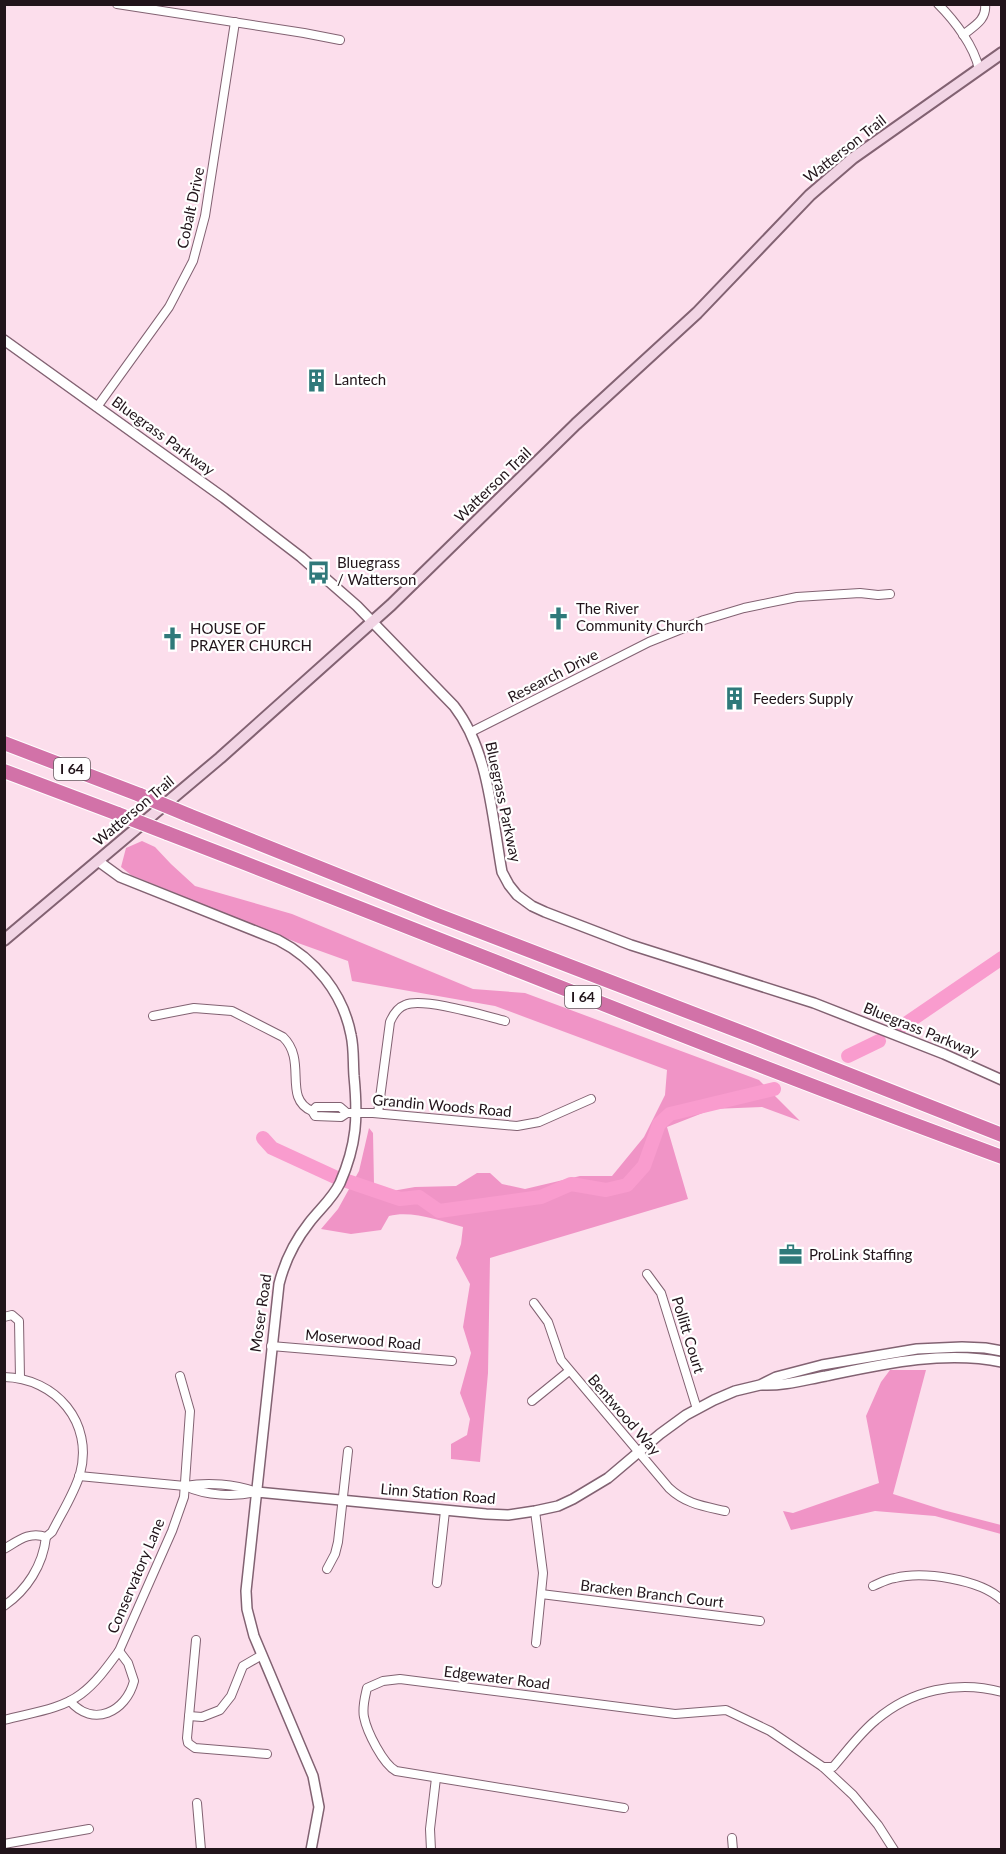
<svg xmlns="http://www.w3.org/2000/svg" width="1006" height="1854" font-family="Lato,sans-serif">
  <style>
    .forest { fill: #f094c6 }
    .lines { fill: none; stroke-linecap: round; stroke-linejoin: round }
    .river { stroke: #f99cce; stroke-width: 14 }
    .minor-casing { stroke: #826272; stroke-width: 10 }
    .tertiary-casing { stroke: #826272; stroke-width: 12 }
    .secondary-casing { stroke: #826272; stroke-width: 14 }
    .motorway-casing { stroke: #fff; stroke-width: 16 }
    .minor { stroke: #fff; stroke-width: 8 }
    .tertiary { stroke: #fff; stroke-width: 9 }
    .secondary { stroke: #f2d5e5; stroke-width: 10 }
    .motorway { stroke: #d272a8; stroke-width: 14 }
    .motorway-bridge-casing { stroke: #fff; stroke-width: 16; stroke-linecap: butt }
    .motorway-bridge { stroke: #d272a8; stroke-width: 14 }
    .labels { text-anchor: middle; stroke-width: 4.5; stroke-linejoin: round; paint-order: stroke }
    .shield { fill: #fff; stroke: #645a5f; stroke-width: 1.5 }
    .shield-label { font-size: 14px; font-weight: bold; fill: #21141a }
    .street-label { font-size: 15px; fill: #21141a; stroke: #fff }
    .poi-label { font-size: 15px; fill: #21141a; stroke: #fff; text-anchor: start }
  </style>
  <rect width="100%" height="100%" fill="#fcdeec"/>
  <g class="forest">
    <path d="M142 841 155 847 171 864 195 886 292 914 473 989 525 993 759 1080 800 1121 762 1107 713 1109 667 1127 688 1199 490 1258 488 1373 480 1462 451 1459V1444L467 1435 470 1419 460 1393 471 1353 463 1327 470 1284 456 1258 461 1244 463 1227C440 1221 412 1210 389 1216L381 1230 351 1234 321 1229 338 1209 359 1171 369 1128 373 1133 374 1184 392 1191 415 1187 456 1186 477 1173H490L502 1184 525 1189 580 1176H612L644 1137 665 1095 667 1070 495 1006 352 981 348 961 298 943 131 875 121 867 126 848Z"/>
    <polygon points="890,1370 926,1370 893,1494 943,1510 1001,1525 1001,1534 935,1516 875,1511 791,1530 783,1511 793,1513 879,1483 866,1416 881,1382"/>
  </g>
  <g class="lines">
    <g class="river">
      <polyline points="901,1027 1002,958"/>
      <polyline points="848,1056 879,1041"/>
      <polyline points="263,1138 272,1148 335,1177"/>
      <polyline points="347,1181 400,1199 419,1197 439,1211 541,1197 571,1184 606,1190 627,1185 644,1166 659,1124 670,1114 774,1089"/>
    </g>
    <defs>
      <g id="minor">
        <polyline points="117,4 304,33 340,40"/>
        <path d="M938 4C955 21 974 46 979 69"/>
        <path d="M963 35C974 26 987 20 985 4"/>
        <polyline points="97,407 169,307 193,261 205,216 235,22"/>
        <polyline points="471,732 649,642 704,620 744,608 797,597 860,593 878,595 890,594"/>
        <path d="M153 1016 194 1008 232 1011 283 1037C308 1061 282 1098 312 1111L315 1116 341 1117 347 1113H373L517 1126 539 1122 591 1099"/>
        <polyline points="312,1111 316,1107 340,1107 347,1113"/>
        <path d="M378 1113 390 1022C393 1015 397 1008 405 1005 423 997 485 1016 505 1021"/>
        <polyline points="647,1274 661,1293 697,1409"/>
        <path d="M534 1303 548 1322 561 1360 669 1488C686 1504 703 1506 725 1511"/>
        <polyline points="4,1317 12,1315 19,1321 20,1378"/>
        <polyline points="271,1346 452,1361"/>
        <path d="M4 1377C56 1378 94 1423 80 1474 74 1494 61 1514 52 1532L46 1537C29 1531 18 1541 4 1549"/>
        <polyline points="532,1401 569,1371"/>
        <path d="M79 1476 185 1486C208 1482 235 1484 257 1492"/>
        <path d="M185 1486C207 1496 234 1497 257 1492"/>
        <polyline points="535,1511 543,1573 536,1643"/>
        <polyline points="327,1569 335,1554 338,1542 348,1451"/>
        <polyline points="437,1583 445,1511"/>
        <path d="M873 1586C880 1583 887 1579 895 1578 923 1571 980 1579 1002 1600"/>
        <polyline points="541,1594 760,1621"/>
        <path d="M4 1606C27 1590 43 1565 46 1537"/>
        <polyline points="196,1640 187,1738 188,1743 195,1748 267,1754"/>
        <path d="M70 1701C93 1728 126 1712 134 1681L128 1663 119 1651"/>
        <polyline points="189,1716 202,1717 220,1710 231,1696 243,1666 262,1655"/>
        <path d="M4 1720C29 1713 60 1710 81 1694 96 1683 108 1666 119 1651L172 1531 184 1497 190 1411 180 1376"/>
        <path d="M823 1767H833C847 1751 860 1733 876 1720 911 1690 957 1680 1002 1692"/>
        <polyline points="197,1803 201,1850"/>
        <path d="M624 1808 396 1771C383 1764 367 1732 364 1717 362 1707 365 1697 367 1688L383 1681 400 1679 675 1714 726 1710 770 1731 823 1767 853 1795 878 1825 894 1850"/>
        <polyline points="732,1838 733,1850"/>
        <polyline points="4,1844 89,1829"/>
        <polyline points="431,1850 430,1829 436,1778"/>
      </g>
      <g id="tertiary">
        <path d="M4 340 224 498 301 557 357 606 454 706C489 751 492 817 502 872L509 885 517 895 532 906 545 912 631 945 814 1003 944 1054 1002 1080"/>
        <path d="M98 861 120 877 278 940C315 959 343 993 351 1035 354 1048 353 1062 354 1076 358 1117 357 1144 340 1183 333 1198 319 1210 309 1223 294 1242 285 1260 279 1284L246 1591 247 1609 254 1636 313 1776 319 1807 311 1850"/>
        <path d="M762 1385C785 1386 804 1380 826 1376 883 1364 944 1350 1002 1362"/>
        <polyline points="257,1492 486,1514 508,1515 535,1511 558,1506 573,1499 608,1478 660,1434 686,1415 714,1400 735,1391 760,1385 776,1377 822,1365 917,1349 962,1347 985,1348 1002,1351"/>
      </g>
      <polyline id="secondary" points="4,940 220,758 391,605 576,424 697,313 810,195 853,158 1002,53"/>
      <g id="motorway">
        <polyline points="4,743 140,795"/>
        <polyline points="4,771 118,814"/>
        <polyline points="188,815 437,915 754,1037 1002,1135"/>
        <path d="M167 833C446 940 721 1054 1002 1157"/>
      </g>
    </defs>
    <use href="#minor" class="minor-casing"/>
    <use href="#tertiary" class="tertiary-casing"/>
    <use href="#secondary" class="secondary-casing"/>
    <use href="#motorway" class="motorway-casing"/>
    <use href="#minor" class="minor"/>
    <use href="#tertiary" class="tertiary"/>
    <use href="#secondary" class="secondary"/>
    <use href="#motorway" class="motorway"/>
    <defs>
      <g id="motorway-bridge">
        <polyline points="140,795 188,815"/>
        <polyline points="118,814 167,833"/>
      </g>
    </defs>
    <use href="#motorway-bridge" class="motorway-bridge-casing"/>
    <use href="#motorway-bridge" class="motorway-bridge"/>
  </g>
  <defs>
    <symbol id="building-bare" viewBox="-9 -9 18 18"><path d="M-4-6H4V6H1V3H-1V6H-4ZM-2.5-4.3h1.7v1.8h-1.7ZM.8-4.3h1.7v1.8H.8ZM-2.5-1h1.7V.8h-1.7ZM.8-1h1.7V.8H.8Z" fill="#2f797a" stroke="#fff" stroke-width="2.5" paint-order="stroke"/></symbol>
    <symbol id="bus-bare" viewBox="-9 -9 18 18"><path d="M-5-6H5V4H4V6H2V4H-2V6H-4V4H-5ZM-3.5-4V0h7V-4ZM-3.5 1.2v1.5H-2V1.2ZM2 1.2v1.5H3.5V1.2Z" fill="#2f797a" stroke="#fff" stroke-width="2.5" paint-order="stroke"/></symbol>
    <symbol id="church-bare" viewBox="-9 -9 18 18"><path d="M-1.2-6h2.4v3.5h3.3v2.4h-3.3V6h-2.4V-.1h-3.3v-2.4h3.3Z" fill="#2f797a" stroke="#fff" stroke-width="2.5" paint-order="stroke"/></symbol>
    <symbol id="office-bare" viewBox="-9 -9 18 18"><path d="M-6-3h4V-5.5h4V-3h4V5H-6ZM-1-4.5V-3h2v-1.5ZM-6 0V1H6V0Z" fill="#2f797a" stroke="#fff" stroke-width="2.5" paint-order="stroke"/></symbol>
  </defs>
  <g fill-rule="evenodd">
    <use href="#building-bare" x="300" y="364" width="33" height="33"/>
    <use href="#bus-bare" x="302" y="556" width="33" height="33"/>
    <use href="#church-bare" x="542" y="602" width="33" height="33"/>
    <use href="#church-bare" x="156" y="622" width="33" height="33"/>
    <use href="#building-bare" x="718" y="682" width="33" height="33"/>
    <use href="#office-bare" x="774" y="1238" width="33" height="33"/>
  </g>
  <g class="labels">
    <g class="shield">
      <rect x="54" y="758" width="36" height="22" rx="4.5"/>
      <rect x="565" y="986" width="36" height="22" rx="4.5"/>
    </g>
    <g class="shield-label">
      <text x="72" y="774">I 64</text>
      <text x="583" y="1002">I 64</text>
    </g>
    <g class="street-label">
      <text transform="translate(845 149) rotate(-38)" y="5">Watterson Trail</text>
      <text transform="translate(191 208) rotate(-78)" y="5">Cobalt Drive</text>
      <text transform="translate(163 436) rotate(36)" y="5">Bluegrass Parkway</text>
      <text transform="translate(493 485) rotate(-44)" y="5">Watterson Trail</text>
      <text transform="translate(553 676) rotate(-27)" y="5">Research Drive</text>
      <text transform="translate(503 802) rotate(78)" y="5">Bluegrass Parkway</text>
      <text transform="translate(134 811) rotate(-40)" y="5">Watterson Trail</text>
      <text transform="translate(921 1030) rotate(22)" y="5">Bluegrass Parkway</text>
      <text transform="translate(442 1106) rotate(5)" y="5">Grandin Woods Road</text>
      <text transform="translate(261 1313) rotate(-82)" y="5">Moser Road</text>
      <text transform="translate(688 1335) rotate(73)" y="5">Pollitt Court</text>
      <text transform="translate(363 1340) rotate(5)" y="5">Moserwood Road</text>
      <text transform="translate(624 1415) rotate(49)" y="5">Bentwood Way</text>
      <text transform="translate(438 1494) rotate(5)" y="5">Linn Station Road</text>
      <text transform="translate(136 1576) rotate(-67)" y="5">Conservatory Lane</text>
      <text transform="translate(652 1594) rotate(7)" y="5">Bracken Branch Court</text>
      <text transform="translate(497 1678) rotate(7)" y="5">Edgewater Road</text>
    </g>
    <g class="poi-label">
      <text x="334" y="385">Lantech</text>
      <text x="337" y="568">Bluegrass<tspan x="337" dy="17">/ Watterson</tspan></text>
      <text x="576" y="614">The River<tspan x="576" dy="17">Community Church</tspan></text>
      <text x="190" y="634">HOUSE OF<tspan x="190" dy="17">PRAYER CHURCH</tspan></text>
      <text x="753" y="704">Feeders Supply</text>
      <text x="809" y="1260">ProLink Staffing</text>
    </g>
  </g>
  <rect width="1006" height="1854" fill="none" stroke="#21141a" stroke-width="12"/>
</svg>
